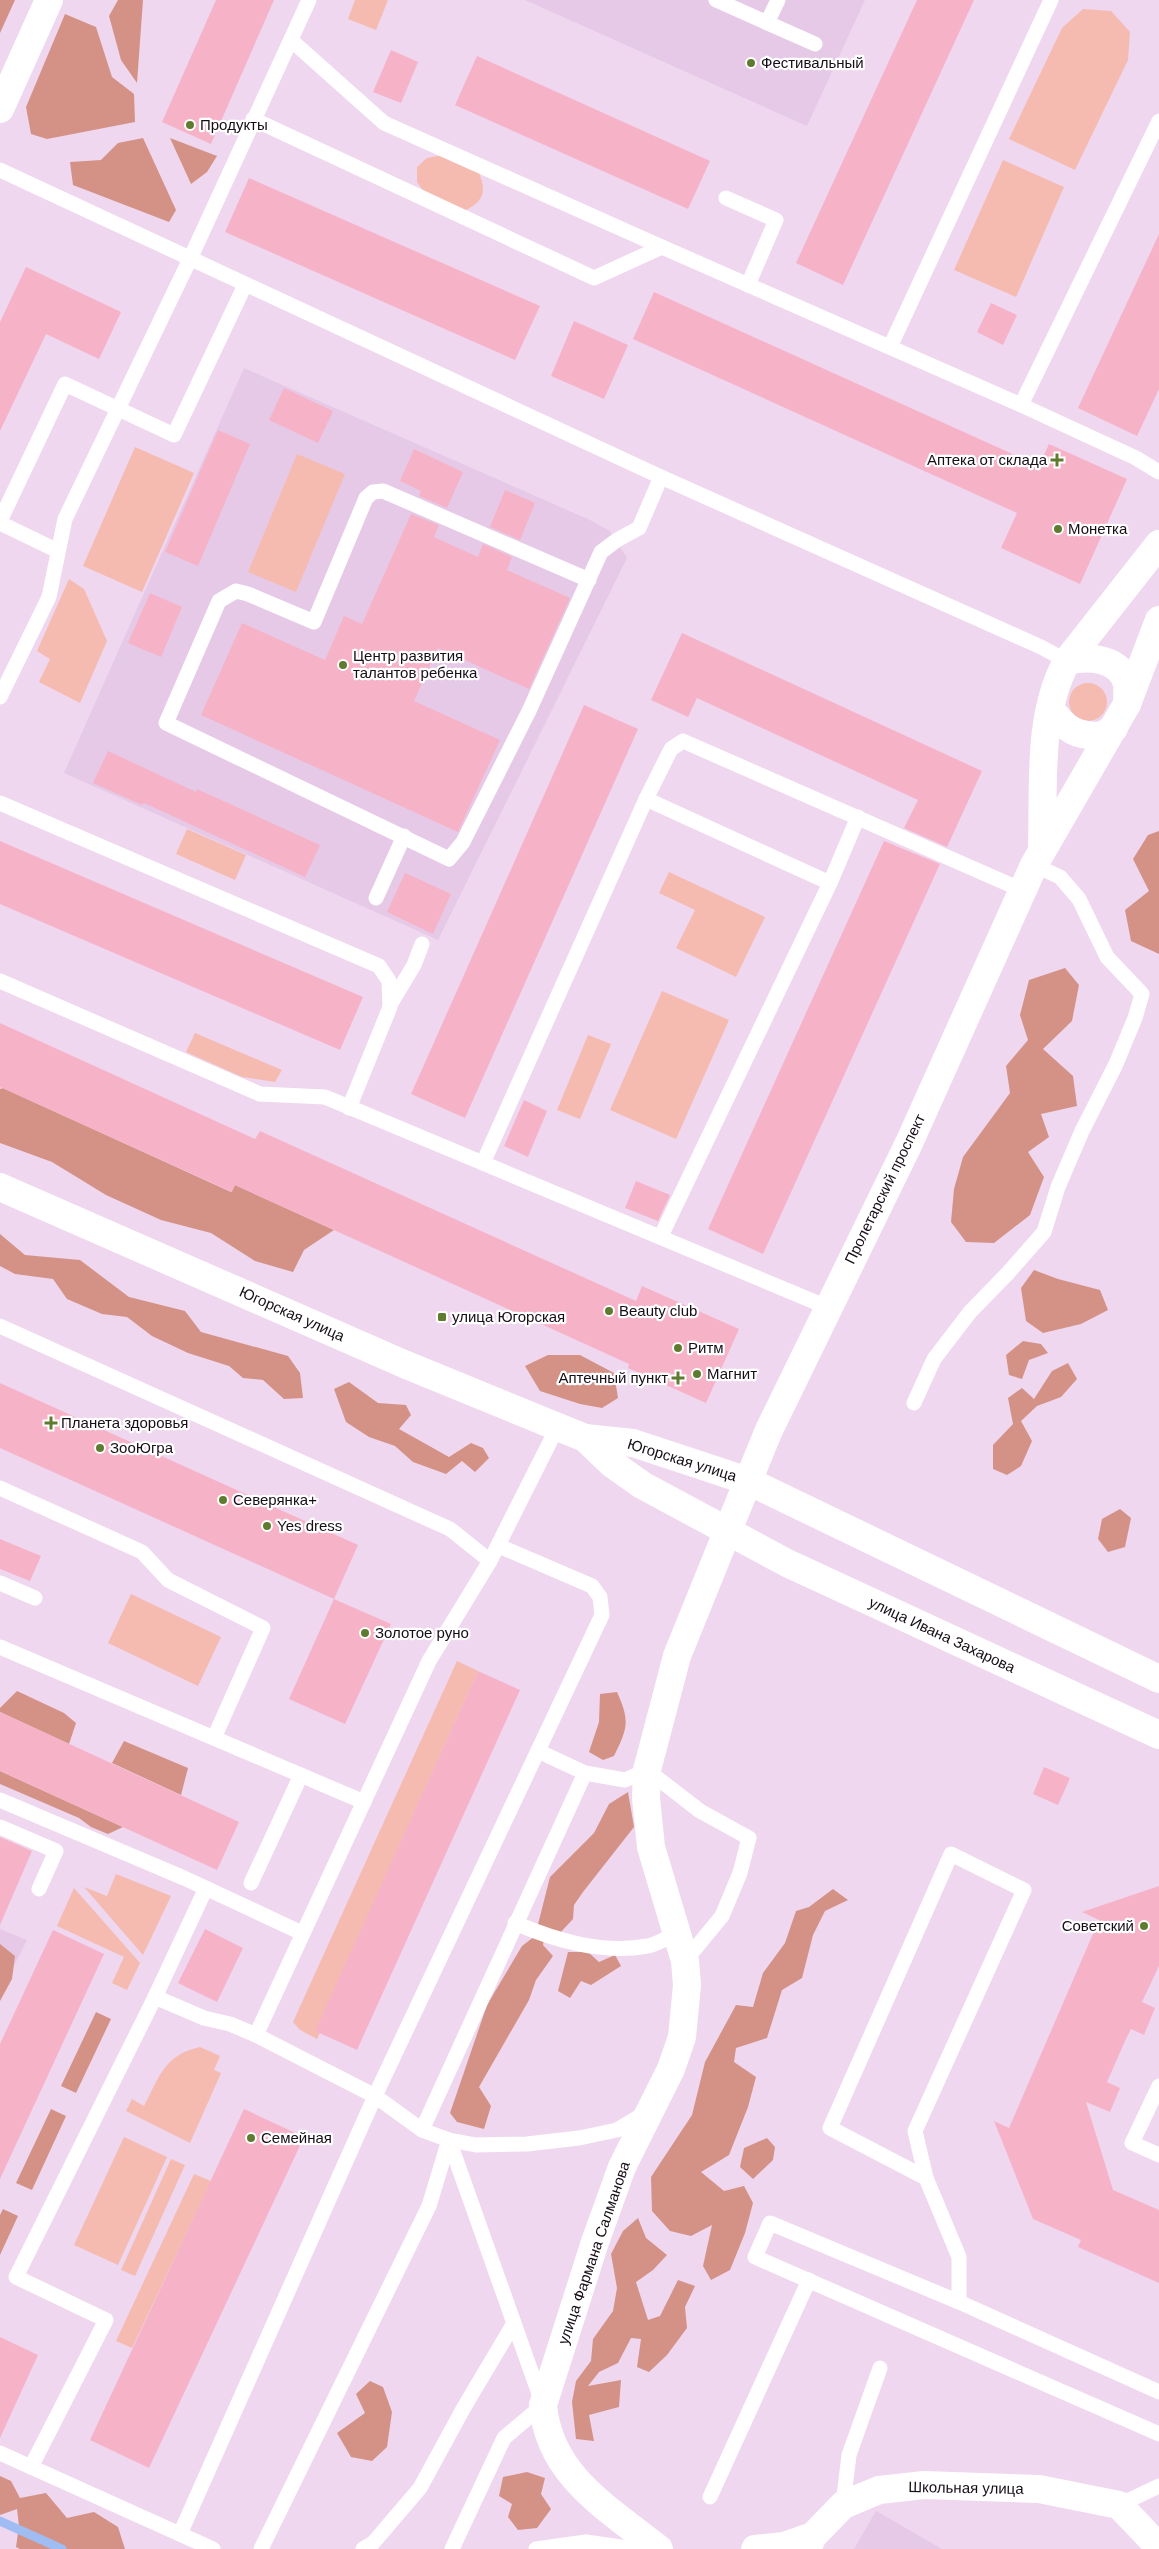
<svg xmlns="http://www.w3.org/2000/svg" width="1159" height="2549" font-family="Arial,sans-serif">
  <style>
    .built { fill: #e6c9e6 }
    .green { fill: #f5bbb0 }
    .forest { fill: #d49286 }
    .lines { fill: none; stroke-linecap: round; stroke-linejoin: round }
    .stream { stroke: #9fbdf2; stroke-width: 9 }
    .building { fill: #f6b3c8 }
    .service { stroke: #fff; stroke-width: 15 }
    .minor { stroke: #fff; stroke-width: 28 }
    .secondary { stroke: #fff; stroke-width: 28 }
    .poi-dot { fill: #5f7b30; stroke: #fff; stroke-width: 2 }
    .labels { text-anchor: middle; stroke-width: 4.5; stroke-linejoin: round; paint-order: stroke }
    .poi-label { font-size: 15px; fill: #160e16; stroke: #fff; text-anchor: start }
    .street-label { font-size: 15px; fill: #160e16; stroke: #fff }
  </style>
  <rect width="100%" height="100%" fill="#efd7ef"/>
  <g class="built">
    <polygon points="525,0 865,0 807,126"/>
    <polygon points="244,368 590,520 610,531 627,558 438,940 64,773"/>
    <polygon points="0,1929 27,1940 0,1994"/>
    <polygon points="876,2511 942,2549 854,2549"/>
  </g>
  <g class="green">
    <polygon points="355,0 388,0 376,30 348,19"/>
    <polygon points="1083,9 1111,11 1130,32 1128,60 1075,170 1009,139 1062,28"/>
    <path d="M443 155 479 173C487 192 483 202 464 211L425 193 417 182V167L427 158Z"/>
    <polygon points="1003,160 1064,187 1016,297 954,270"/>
    <polygon points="135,447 194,473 142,592 83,566"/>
    <polygon points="297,454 345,474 296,592 248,572"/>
    <polygon points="69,579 84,589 107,641 80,703 39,682 50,659 37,651"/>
    <circle cx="1088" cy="702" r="19"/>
    <polygon points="187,829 246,855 235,880 176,854"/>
    <polygon points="669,872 765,917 736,977 676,948 695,910 659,893"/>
    <polygon points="662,991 729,1020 676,1139 610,1110"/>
    <polygon points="195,1033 282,1070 275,1082 242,1077 186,1052"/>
    <polygon points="588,1035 611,1044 580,1119 557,1110"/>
    <polygon points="131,1594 221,1637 198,1686 108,1643"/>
    <polygon points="457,1661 478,1671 316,2031 320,2033 317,2039 300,2030 293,2022"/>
    <polygon points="116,1874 171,1896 143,1955 84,1887 107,1896"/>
    <polygon points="74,1888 140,1963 127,1990 112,1983 124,1957 57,1926"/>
    <path d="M200 2047 220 2056 214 2070 221 2073 190 2143 126 2111 132 2099 144 2106C160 2076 164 2055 200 2047Z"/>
    <polygon points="124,2137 167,2157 118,2265 74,2245"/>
    <polygon points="171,2159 185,2165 135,2276 121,2270"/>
    <polygon points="194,2174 211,2181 132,2348 116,2341"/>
  </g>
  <g class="forest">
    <polygon points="0,0 15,0 0,33"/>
    <polygon points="118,0 143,0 137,83 121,60 109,16"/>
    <polygon points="65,14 96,27 112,77 134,94 135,122 47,139 31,134 26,107"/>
    <polygon points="143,138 176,210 169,222 73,185 70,162 101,160 118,143"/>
    <polygon points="170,138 217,156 207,172 191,184"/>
    <polygon points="1159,831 1159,954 1131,941 1125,910 1149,891 1133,859 1148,835"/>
    <polygon points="1065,968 1079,985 1072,1021 1043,1049 1073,1076 1077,1106 1041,1114 1049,1137 1028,1152 1044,1177 1030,1215 994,1243 966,1242 951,1222 954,1189 963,1157 1010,1093 1006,1066 1028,1040 1020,1015 1029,980"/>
    <polygon points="3,1088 231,1192 235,1185 334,1230 304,1250 293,1272 255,1261 211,1233 161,1220 106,1195 52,1162 0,1143 0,1089"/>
    <polygon points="0,1234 25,1255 80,1260 129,1297 185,1311 201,1332 288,1356 300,1373 303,1398 284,1399 263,1380 243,1378 229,1366 188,1353 152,1336 127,1317 102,1314 67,1299 53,1279 15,1274 0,1266"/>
    <polygon points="1034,1270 1058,1279 1100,1290 1108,1310 1081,1324 1043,1333 1026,1321 1021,1288"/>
    <polygon points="1023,1341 1041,1344 1048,1353 1029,1360 1022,1379 1009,1375 1006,1355"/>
    <polygon points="548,1355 580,1355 614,1373 618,1398 602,1408 580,1404 540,1391 525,1366"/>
    <polygon points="1068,1363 1077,1379 1061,1397 1037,1406 1021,1421 1032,1441 1021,1466 1007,1475 993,1469 993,1445 1013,1424 1008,1398 1022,1388 1034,1399 1052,1371"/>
    <polygon points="349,1382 378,1403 406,1405 411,1415 399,1429 449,1457 471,1443 483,1448 489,1458 475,1472 462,1461 446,1474 413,1462 395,1446 369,1437 346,1422 334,1389"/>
    <polygon points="1120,1509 1131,1518 1125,1547 1108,1552 1098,1539 1102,1519"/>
    <polygon points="17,1691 64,1713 76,1723 69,1744 0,1712 0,1708"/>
    <path d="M617 1692C630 1721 628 1728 614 1756L603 1760 589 1752 599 1722 600 1694Z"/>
    <polygon points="124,1741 188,1768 181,1795 112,1763"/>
    <polygon points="0,1771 123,1827 108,1834 91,1827 79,1818 0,1784"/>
    <polygon points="628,1792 634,1827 583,1892 574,1905 573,1919 560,1933 545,1931 543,1945 553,1956 536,1980 529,2000 479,2087 491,2106 484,2129 457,2122 450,2113 487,2005 522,1946 535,1936 550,1877 594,1833 609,1804"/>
    <polygon points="833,1889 848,1900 825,1911 813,1935 802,1978 782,1990 767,2038 736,2048 734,2062 756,2077 748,2107 729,2155 701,2172 724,2191 744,2186 753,2203 745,2233 730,2270 711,2280 703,2266 712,2225 691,2236 670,2231 652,2211 651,2177 692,2115 705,2062 736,2005 753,2007 763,1973 785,1943 796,1911 809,1907"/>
    <polygon points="0,1944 15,1956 12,1979 0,2001"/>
    <polygon points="568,1952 588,1952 599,1962 615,1955 621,1966 591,1985 581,1981 570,1998 558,1991"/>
    <polygon points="96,2012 111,2019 76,2093 61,2086"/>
    <polygon points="51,2109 66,2116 32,2190 16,2183"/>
    <polygon points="767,2138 775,2147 773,2160 753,2179 740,2167 744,2148"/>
    <polygon points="3,2209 18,2216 0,2255 0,2215"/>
    <polygon points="638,2218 646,2238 667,2255 653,2270 636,2282 648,2320 660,2316 678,2280 695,2286 685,2307 687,2328 667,2355 649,2372 637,2367 641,2339 631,2338 618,2363 599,2372 588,2386 621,2380 619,2407 589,2415 594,2441 576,2439 572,2402 576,2381 591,2361 593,2339 613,2311 617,2288 611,2254 623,2231"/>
    <polygon points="370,2381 383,2387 392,2412 387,2447 372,2461 351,2457 337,2433 365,2413 356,2394"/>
    <polygon points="527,2472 545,2478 541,2494 551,2509 537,2528 518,2530 508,2517 512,2504 499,2496 503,2477"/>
    <polygon points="0,2476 11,2481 20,2498 46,2493 67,2518 94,2512 118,2527 125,2549 20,2549 16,2547 19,2526 17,2509 0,2515"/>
  </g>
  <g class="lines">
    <polyline class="stream" points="0,2521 62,2549"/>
  </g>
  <g class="building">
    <polygon points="216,0 274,0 211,144 162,122"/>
    <polygon points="917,0 974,0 843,285 796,263"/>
    <polygon points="391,50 418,62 401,103 373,92"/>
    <polygon points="477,56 710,161 688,209 455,105"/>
    <polygon points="249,178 540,306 515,360 225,232"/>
    <polygon points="1159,234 1159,389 1137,436 1078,408"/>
    <polygon points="26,267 121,312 99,359 46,334 0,431 0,322"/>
    <polygon points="654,292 1039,466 1049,444 1127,479 1080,584 1001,548 1017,513 633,339"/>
    <polygon points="991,303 1017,315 1003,345 977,332"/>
    <polygon points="574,321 628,345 604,399 551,376"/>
    <polygon points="284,388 333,411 318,443 269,420"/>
    <polygon points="218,430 250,444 198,566 165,552"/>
    <polygon points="414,449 463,472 447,508 419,496 421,491 400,481"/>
    <polygon points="505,490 535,503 520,540 490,527"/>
    <polygon points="411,514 439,525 434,537 478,557 483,544 512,557 507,570 570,598 529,689 438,648 414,701 500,740 458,832 201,715 242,623 325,660 344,616 362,624"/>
    <polygon points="150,593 182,607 161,657 128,643"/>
    <polygon points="682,633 982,771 947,847 904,828 918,800 697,698 688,717 651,700"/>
    <polygon points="584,705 638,729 465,1118 411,1094"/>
    <polygon points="108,751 196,792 197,789 320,845 305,877 144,803 142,805 93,783"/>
    <polygon points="0,841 363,997 340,1050 0,904"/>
    <polygon points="884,841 940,864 939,866 763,1254 708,1229"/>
    <polygon points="405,873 451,894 433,934 387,912"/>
    <polygon points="0,1023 255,1139 260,1131 636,1301 642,1286 739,1329 706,1403 628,1368 629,1364 235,1185 232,1192 0,1087"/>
    <polygon points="524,1100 547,1111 528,1157 504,1146"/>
    <polygon points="636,1181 670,1195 658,1221 625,1208"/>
    <polygon points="0,1383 358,1545 334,1599 0,1448"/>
    <polygon points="0,1539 41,1556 30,1581 0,1569"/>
    <polygon points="334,1599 391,1624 345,1724 289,1699"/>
    <polygon points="478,1671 520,1690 357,2050 315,2031"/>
    <polygon points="0,1712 239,1822 217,1870 0,1771"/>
    <polygon points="1044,1767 1070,1778 1058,1805 1033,1794"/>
    <polygon points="0,1837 32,1851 0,1925"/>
    <polygon points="1159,1886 1159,1966 1142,2002 1155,2008 1144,2035 1131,2029 1125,2041 1107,2082 1120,2088 1110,2112 1086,2102 1113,2190 1159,2210 1159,2283 1078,2247 1081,2240 1033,2219 994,2121 1009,2128 1099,1920 1082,1912"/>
    <polygon points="205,1929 243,1948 217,2002 178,1983"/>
    <polygon points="53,1930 104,1954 0,2179 0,2044"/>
    <polygon points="244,2109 304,2137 149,2468 90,2440"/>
    <polygon points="0,2337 38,2355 0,2438"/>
  </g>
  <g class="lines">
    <g class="service">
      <polyline points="716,0 815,44"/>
      <polyline points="767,23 778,0"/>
      <polyline points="291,40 384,123 662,247"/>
      <polyline points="253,119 594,278 662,247 1021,405 1136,458 1159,472"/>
      <polyline points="0,170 661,477 1041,647 1067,661"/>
      <polyline points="726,198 776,220 748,285"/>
      <polyline points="890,347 1051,0"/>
      <polyline points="1021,405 1159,121"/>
      <polyline points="0,521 65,384 174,435 245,285"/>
      <polyline points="0,523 58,551"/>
      <polyline points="589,580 383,491 373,492 366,498 314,622 248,594 236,591 219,601 166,723 449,859 463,842 529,711 601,552 617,540 639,528 661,477"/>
      <polyline points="0,697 49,597 65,519 190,259 309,0"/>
      <polyline points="646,799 830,883"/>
      <polyline points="0,803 379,966 389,981 390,1007 349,1108"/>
      <polyline points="376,898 404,836"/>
      <polyline points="0,981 260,1094 325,1097 827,1307"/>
      <polyline points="390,1005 414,965 422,944"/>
      <polyline points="483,1163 646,799 671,749 683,741 1022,890"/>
      <polyline points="661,1236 830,883 858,817"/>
      <polyline points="0,1326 450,1529 490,1561"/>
      <polyline points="914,1403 934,1359 970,1312 1008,1273 1044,1232 1058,1187 1082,1131 1116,1064 1135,1018 1142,994 1107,957 1079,899 1060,877 1034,865"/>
      <polyline points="0,1488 142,1552 168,1580 263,1628 214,1738"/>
      <polyline points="0,1583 35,1598"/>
      <polyline points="0,1647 364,1802"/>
      <polyline points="538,1751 585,1773 625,1780 647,1770 700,1811 749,1838 740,1873 722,1916 685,1961"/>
      <polyline points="0,1800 184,1878 302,1933"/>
      <polyline points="0,1827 56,1851 39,1889"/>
      <polyline points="251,1883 301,1775"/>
      <path d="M515 1923C557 1941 602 1954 648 1946 658 1944 668 1937 677 1933"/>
      <polyline points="155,1997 206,1888"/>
      <polyline points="256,2035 429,1661 490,1561 558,1426"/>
      <polyline points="1159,2086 1132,2143 1159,2155"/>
      <polyline points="422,2130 585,1773"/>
      <polyline points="449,2140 543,2405 504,2438 452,2549"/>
      <polyline points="926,2178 830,2128 951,1854 1024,1890 915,2131 926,2178 959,2257 959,2302"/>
      <polyline points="1159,2392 959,2302 770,2223 755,2257 1159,2434"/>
      <polyline points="0,2453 213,2549"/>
      <polyline points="31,2467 106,2320 16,2277 155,1997 204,2018 230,2024 256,2035 375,2096 422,2130 449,2140 476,2145 527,2144 579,2138 617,2130 647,2112"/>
      <polyline points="710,2497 809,2280"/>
      <polyline points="843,2505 849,2455 880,2368"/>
      <polyline points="1119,2505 1159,2486"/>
      <polyline points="180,2534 375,2096 602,1615 600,1597 592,1586 499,1546"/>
      <polyline points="261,2549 429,2206 449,2140"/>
      <polyline points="363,2549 373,2543 420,2488 463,2409 514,2323"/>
      <polyline points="536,2549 586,2542 635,2549"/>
    </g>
    <g class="minor">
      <polyline points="0,109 49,0"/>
      <path d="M659 2549C609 2509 549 2476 543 2405L595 2242 622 2167 671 2069 682 2037 687 1985 685 1961 651 1847 646 1798 647 1770 677 1656 728 1530"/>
      <polyline points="755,2549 784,2546 813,2536"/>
      <polyline points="807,2549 813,2536 843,2505 879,2490 924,2485 1039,2489 1119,2505 1159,2547"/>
    </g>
    <g class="secondary">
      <path d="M1067 661C1088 656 1120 657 1127 684 1128 690 1127 698 1127 704"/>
      <path d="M1050 709C1067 730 1075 736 1102 736L1114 728"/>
      <path d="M1042 847C1044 786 1037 715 1067 661L1159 544"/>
      <polyline points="0,1187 404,1364 585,1438 633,1443 748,1481 1159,1679"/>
      <polyline points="585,1438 611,1463 642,1485 787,1563 1159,1735"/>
      <polyline points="728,1530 769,1430 909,1143 1034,865 1127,704 1159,620"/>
    </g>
  </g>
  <g class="poi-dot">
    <circle cx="751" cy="63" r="5"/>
    <circle cx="190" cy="125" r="5"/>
    <path d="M1054.5 452.5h5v5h5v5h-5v5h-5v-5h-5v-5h5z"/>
    <circle cx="1058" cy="529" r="5"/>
    <circle cx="343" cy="665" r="5"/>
    <circle cx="609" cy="1311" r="5"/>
    <rect x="437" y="1312" width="10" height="10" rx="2.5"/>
    <circle cx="678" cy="1348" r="5"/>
    <circle cx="697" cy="1374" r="5"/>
    <path d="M675.5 1370.5h5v5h5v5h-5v5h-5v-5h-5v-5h5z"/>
    <path d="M48.5 1415.5h5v5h5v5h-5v5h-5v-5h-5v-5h5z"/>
    <circle cx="100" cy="1448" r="5"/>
    <circle cx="223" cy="1500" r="5"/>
    <circle cx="267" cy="1526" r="5"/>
    <circle cx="365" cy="1633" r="5"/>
    <circle cx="1144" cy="1926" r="5"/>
    <circle cx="251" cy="2138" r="5"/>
  </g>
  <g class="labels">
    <g class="poi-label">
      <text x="761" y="68">Фестивальный</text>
      <text x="200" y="130">Продукты</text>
      <text x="1047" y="465" text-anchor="end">Аптека от склада</text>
      <text x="1068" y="534">Монетка</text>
      <text x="353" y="661">Центр развития<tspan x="353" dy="17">талантов ребенка</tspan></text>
      <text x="619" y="1316">Beauty club</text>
      <text x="452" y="1322">улица Югорская</text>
      <text x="688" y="1353">Ритм</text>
      <text x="707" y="1379">Магнит</text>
      <text x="668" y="1383" text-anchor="end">Аптечный пункт</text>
      <text x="61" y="1428">Планета здоровья</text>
      <text x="110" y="1453">ЗооЮгра</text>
      <text x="233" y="1505">Северянка+</text>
      <text x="277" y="1531">Yes dress</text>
      <text x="375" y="1638">Золотое руно</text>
      <text x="1134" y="1931" text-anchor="end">Советский</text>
      <text x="261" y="2143">Семейная</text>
    </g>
    <g class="street-label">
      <text transform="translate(885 1189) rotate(-64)" y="5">Пролетарский проспект</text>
      <text transform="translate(292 1314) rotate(24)" y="5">Югорская улица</text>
      <text transform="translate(682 1460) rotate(17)" y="5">Югорская улица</text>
      <text transform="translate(942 1635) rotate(25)" y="5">улица Ивана Захарова</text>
      <text transform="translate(594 2253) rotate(-71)" y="5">улица Фармана Салманова</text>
      <text transform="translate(966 2488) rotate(1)" y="5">Школьная улица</text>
    </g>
  </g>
</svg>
